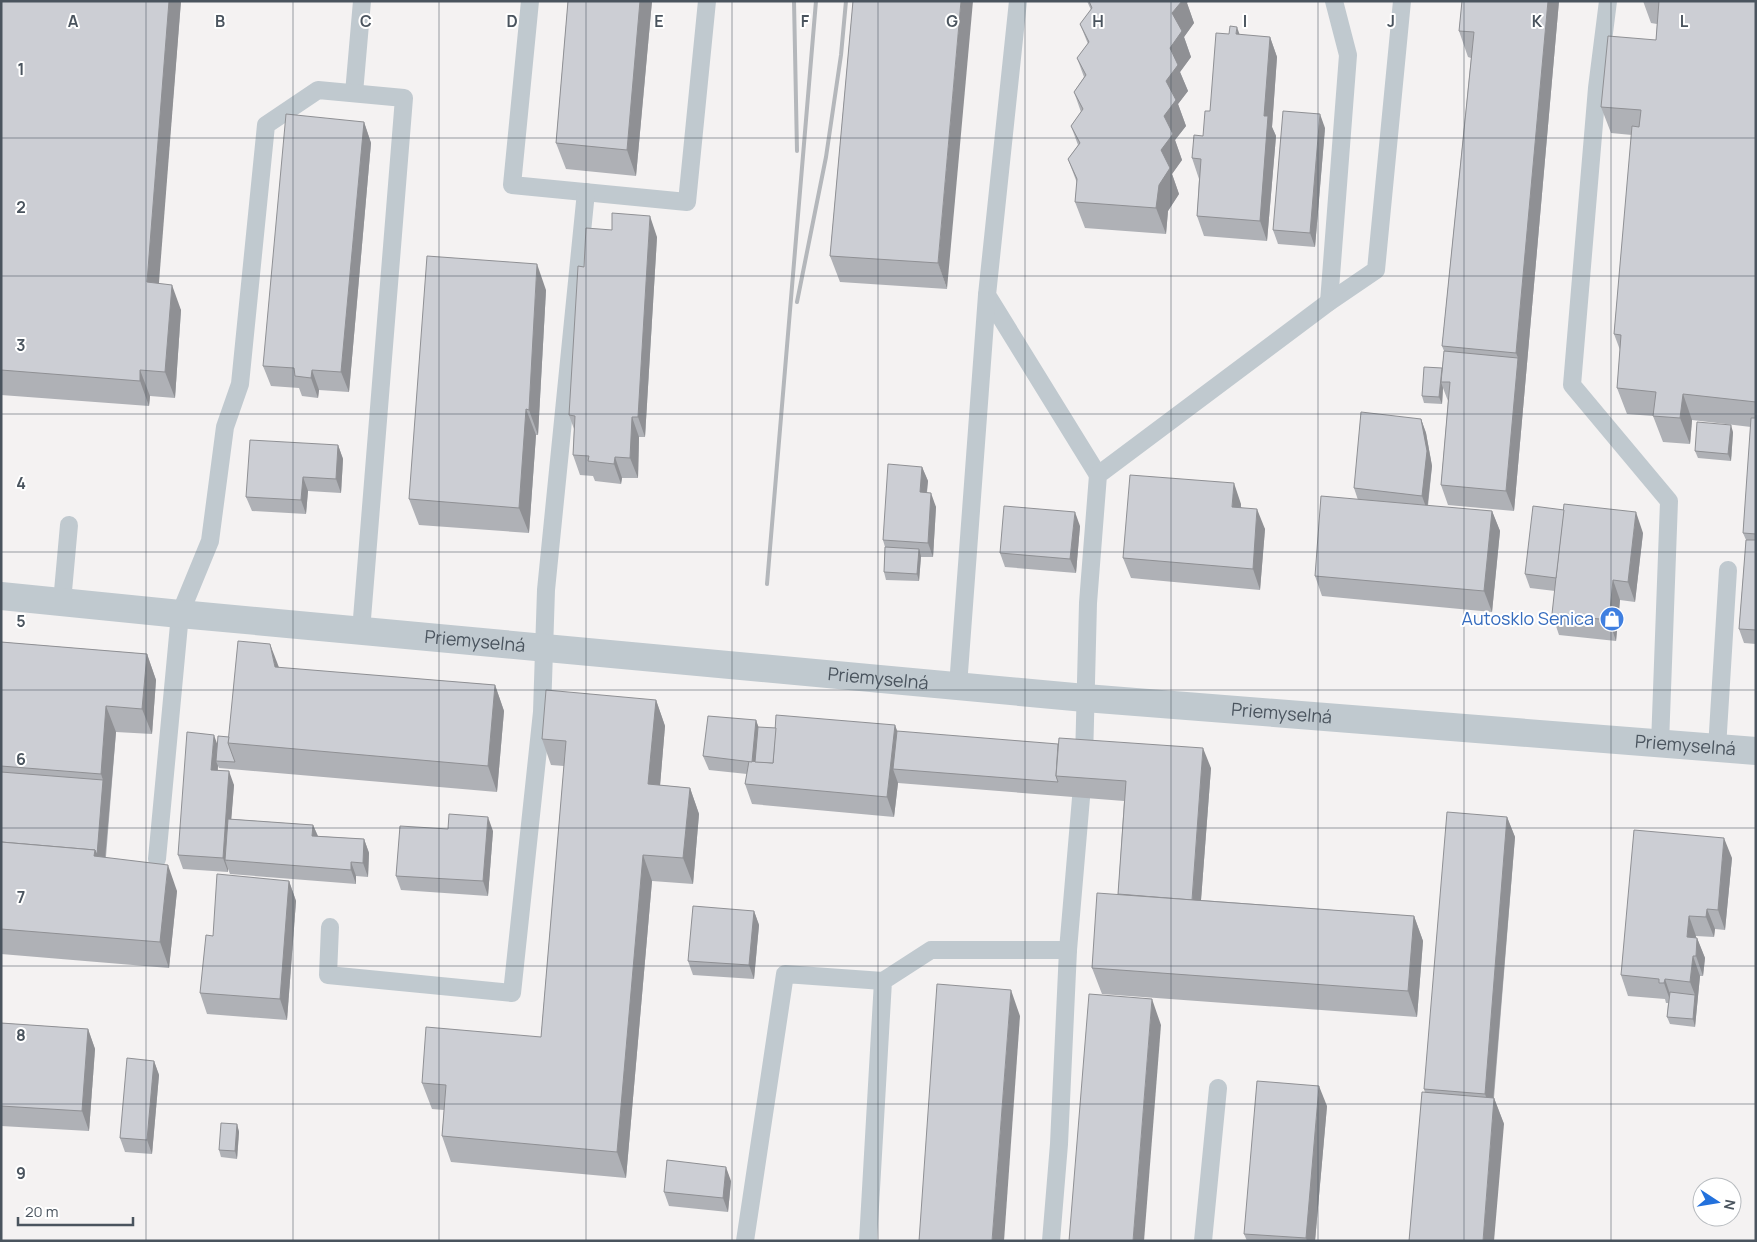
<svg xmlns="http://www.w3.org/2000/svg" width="1757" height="1242" font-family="Manrope,sans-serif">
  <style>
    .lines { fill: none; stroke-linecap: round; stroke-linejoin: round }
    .lane { stroke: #c0c9cf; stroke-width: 18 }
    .street { stroke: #c0c9cf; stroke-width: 28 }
    .rail { stroke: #b4b7bb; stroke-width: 4 }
    .wall { fill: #afb1b6 }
    .shaded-wall { fill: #8f9094 }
    .building { fill: #ccced4; stroke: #8f9094 }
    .grid { fill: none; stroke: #4a545e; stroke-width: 1; stroke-opacity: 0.55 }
    .labels { text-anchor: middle; stroke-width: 4; stroke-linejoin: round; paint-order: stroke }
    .shop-label { font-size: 18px; fill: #366cbe; stroke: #fff; text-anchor: end }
    .street-label { font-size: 18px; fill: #4a545e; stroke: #fff }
    .grid-label { font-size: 16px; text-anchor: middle; font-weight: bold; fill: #4a545e; stroke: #fff; stroke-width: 4; stroke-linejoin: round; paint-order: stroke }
  </style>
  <rect width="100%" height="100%" fill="#f4f2f2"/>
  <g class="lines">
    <g class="lane">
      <polyline points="530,1 512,185 687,202 707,1"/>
      <polyline points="1018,1 987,295 1098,475"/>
      <polyline points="1608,1 1597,88 1572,385 1669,501 1660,744"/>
      <polyline points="354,93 362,1"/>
      <polyline points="1329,302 1348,55 1334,1"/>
      <polyline points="62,602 69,525"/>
      <polyline points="958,686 987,295"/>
      <polyline points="1717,748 1728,570"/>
      <polyline points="1084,760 1088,603 1098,475 1329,302 1376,270 1402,1"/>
      <polyline points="157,859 180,614 210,541 225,427 240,384 266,125 318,90 404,98 361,631"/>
      <polyline points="330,927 328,975 512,993 542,712 546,590 586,192"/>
      <polyline points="745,1241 785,974 883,981"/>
      <polyline points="868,1241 883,981 931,950 1068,950"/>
      <polyline points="1051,1241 1059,1144 1068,950 1081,798"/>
      <polyline points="1203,1241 1218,1088"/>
    </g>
    <path class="street" id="s1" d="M1 596 180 614 1085 698 1756 751"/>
    <g class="rail">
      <polyline points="794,1 797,151"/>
      <polyline points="797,302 826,157 841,55 846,1"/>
      <polyline points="767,584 816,1"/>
    </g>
  </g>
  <g class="wall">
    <polygon points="1,1 181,1 158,283 181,310 175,398 150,396 149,406 1,395"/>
    <polygon points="568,1 652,1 636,176 566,169 556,143"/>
    <polygon points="853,1 947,289 840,282 830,256"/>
    <polygon points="1087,1 1188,1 1187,3 1194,23 1184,37 1191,57 1180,72 1188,91 1178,104 1186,126 1175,140 1182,160 1172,174 1179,194 1168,211 1166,234 1085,228 1075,202 1077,183 1068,159 1078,145 1071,126 1081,112 1074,92 1084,77 1077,58 1088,44 1080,24 1091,10"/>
    <polygon points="1462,1 1559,1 1514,511 1448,505 1441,485 1448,401 1443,388 1442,404 1424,403 1422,396 1442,369 1444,351 1442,346 1471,58 1468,57 1459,31"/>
    <polygon points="1643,1 1756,1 1756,644 1744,643 1739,629 1746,540 1743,533 1751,427 1692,420 1690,444 1663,442 1653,416 1627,414 1617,388 1620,350 1614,334 1632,135 1611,133 1601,107 1656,40 1657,24 1651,23"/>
    <polygon points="1239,35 1270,37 1277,57 1272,127 1276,136 1267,241 1204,236 1197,216 1199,179 1192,158 1203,136"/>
    <polygon points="364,122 371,143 349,392 319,390 318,398 302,396 299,388 271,386 263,366"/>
    <polygon points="1325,128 1315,247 1278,244 1273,230"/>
    <polygon points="657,237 645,437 639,437 638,478 622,478 621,484 595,481 593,476 580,475 573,455 574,429 569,415 584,267"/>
    <polygon points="546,290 538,435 536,435 529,533 419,525 409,499"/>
    <polygon points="1421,419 1426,433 1432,466 1428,506 1492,511 1500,531 1492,612 1322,596 1315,576 1358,500 1354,488"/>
    <polygon points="1733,432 1731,461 1698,458 1695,451"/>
    <polygon points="338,445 343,459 341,493 308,491 306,514 252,511 246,497"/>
    <polygon points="922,467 928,481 927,493 936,507 933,557 921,557 919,581 886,580 884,572 885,547 883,540"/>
    <polygon points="1241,504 1241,507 1265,529 1260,590 1131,578 1123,558"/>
    <polygon points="1080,526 1076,573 1005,567 1000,553"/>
    <polygon points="1643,533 1635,602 1620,600 1616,641 1559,635 1552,614 1555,591 1530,588 1525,574"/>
    <polygon points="1,642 147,654 156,680 152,734 116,732 106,857 177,891 169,968 1,954"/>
    <polygon points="279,668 495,685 504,711 497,792 219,768 218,766 218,770 234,785 231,819 313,825 318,836 364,839 369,853 368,877 356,876 356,884 230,874 228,869 228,872 183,869 178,855 217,743 229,737"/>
    <polygon points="656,700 665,726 660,785 690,788 699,814 693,884 652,881 626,1178 451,1162 442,1136 444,1110 432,1109 422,1083 541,1037 564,766 551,765 542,739"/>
    <polygon points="756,720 758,727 776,728 895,725 897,731 1211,768 1201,900 1414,916 1423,941 1417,1017 1102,994 1092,968 1118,894 1124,801 898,783 894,817 752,804 745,784 747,774 709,770 703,756"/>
    <polygon points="1507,817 1515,837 1494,1098 1504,1124 1425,1093 1424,1089"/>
    <polygon points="448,829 493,831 488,896 401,890 396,876"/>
    <polygon points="1732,858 1725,930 1715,929 1714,937 1696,936 1696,938 1697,938 1705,958 1703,976 1700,976 1695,1027 1670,1024 1667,1017 1668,1003 1666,1003 1665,999 1628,996 1621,975"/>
    <polygon points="289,881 296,901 287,1020 207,1014 200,993"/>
    <polygon points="754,911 759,925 754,979 693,975 688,961"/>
    <polygon points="1,1023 88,1029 95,1049 89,1131 1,1126"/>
    <polygon points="154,1061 159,1075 152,1154 125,1152 120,1138"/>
    <polygon points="1327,1106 1315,1241 1247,1241 1244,1234"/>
    <polygon points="237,1124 239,1132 237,1159 221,1157 219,1150"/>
    <polygon points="731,1181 728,1212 669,1206 664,1192"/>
  </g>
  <g class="shaded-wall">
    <polygon points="169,1 181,1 157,308 147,282"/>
    <polygon points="640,1 652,1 636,176 627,150"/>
    <polygon points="961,1 973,1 947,289 938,263"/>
    <polygon points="1182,1 1188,1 1187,3 1194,23 1184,37 1191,57 1180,72 1188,91 1178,104 1186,126 1175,140 1182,160 1172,174 1179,194 1168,211 1166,234 1156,208 1172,13"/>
    <polygon points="1548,1 1559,1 1514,511 1506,491 1518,358 1516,353"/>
    <polygon points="1237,27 1244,47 1236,34"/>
    <polygon points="1270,37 1277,57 1272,127 1276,136 1267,241 1260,221 1264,116"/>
    <polygon points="1320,114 1325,128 1315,247 1310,233"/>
    <polygon points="364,122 371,143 349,392 341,372"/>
    <polygon points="650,216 657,237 645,437 638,417"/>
    <polygon points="537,264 546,290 538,435 529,410"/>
    <polygon points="172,285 181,310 175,398 165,372"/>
    <polygon points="1442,368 1441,382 1443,388 1442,404 1439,397"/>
    <polygon points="140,370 150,396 149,406 140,381"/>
    <polygon points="312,370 319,390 318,398 311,378"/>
    <polygon points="1683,394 1692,420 1690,444 1680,418"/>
    <polygon points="526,409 536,435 529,533 519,508"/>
    <polygon points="632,417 639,437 638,478 630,458"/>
    <polygon points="1421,419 1426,433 1432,466 1427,510 1422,496"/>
    <polygon points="1731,425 1733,432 1731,461 1728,454"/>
    <polygon points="338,445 343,459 341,493 336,479"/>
    <polygon points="615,457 622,478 621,484 614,464"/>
    <polygon points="922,467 928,481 925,506 920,492"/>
    <polygon points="303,477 308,491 306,514 301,500"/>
    <polygon points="1234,483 1241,504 1240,527 1232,507"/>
    <polygon points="931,493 936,507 933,557 928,543"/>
    <polygon points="1257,509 1265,529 1260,590 1253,569"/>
    <polygon points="1492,511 1500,531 1492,612 1484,591"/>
    <polygon points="1075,512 1080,526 1076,573 1070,559"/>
    <polygon points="1636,512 1643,533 1635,602 1628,582"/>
    <polygon points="919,549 921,556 919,581 917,574"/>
    <polygon points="1613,580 1620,600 1616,641 1609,620"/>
    <polygon points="270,644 280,670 275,667"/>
    <polygon points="147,654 156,680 152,734 142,709"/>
    <polygon points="495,685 504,711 497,792 488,766"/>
    <polygon points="656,700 665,726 658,810 648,784"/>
    <polygon points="106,706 116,732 103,882 94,856 103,780 101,774"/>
    <polygon points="756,720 761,734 757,776 752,762"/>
    <polygon points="895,725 902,745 893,769 898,783 894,817 887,797"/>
    <polygon points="214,735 219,749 216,761 218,766 216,784 211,770"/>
    <polygon points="1203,748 1211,768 1199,926 1192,905"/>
    <polygon points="229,771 234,785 228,861 225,860 228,869 228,872 223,858"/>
    <polygon points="690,788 699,814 693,884 683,858"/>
    <polygon points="488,817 493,831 488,896 483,881"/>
    <polygon points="1507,817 1515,837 1492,1114 1485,1094"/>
    <polygon points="313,825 319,839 312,836"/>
    <polygon points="1724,838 1732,858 1725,930 1718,910"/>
    <polygon points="364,839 369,853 368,877 363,863"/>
    <polygon points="643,855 652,881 626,1178 617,1152"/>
    <polygon points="351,862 356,876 356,884 351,870"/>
    <polygon points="168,865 177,891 169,968 160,942"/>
    <polygon points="289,881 296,901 287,1020 280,999"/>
    <polygon points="1707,909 1715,929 1714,937 1706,917"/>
    <polygon points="754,911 759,925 754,979 749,965"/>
    <polygon points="1414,916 1423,941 1417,1017 1408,991"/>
    <polygon points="1689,916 1696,936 1694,956 1687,937"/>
    <polygon points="1697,938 1705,958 1703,976 1696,956"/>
    <polygon points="1693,956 1700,976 1695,1027 1693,1019 1695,995 1690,982"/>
    <polygon points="1665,979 1672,1000 1671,1003 1664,983"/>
    <polygon points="1011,990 1020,1016 1004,1241 992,1241"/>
    <polygon points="1152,999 1161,1025 1144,1241 1133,1241"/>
    <polygon points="88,1029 95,1049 89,1131 82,1111"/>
    <polygon points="154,1061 159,1075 152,1154 147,1140"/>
    <polygon points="1319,1086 1327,1106 1315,1241 1307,1241 1306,1238"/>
    <polygon points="1494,1098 1504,1124 1494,1241 1483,1241"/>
    <polygon points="237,1124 239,1132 237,1159 235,1151"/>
    <polygon points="726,1167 731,1181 728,1212 723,1198"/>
  </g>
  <g class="building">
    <polygon points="1,1 169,1 147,282 172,285 165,372 140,370 140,381 1,370"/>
    <polygon points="568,1 640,1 627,150 556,143"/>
    <polygon points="853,1 961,1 938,263 830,256"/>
    <polygon points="1089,1 1182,1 1172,13 1182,31 1170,48 1178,65 1166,81 1176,100 1164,116 1173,134 1161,150 1170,168 1159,185 1156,208 1075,202 1077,179 1068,159 1080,143 1071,126 1083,109 1074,92 1086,75 1077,58 1089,42 1080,24 1092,8"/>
    <polygon points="1462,1 1548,1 1516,353 1442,346 1474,32 1459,31"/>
    <polygon points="1659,1 1756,1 1756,402 1683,394 1680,418 1653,416 1656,392 1617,388 1621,335 1614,334 1632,126 1639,127 1641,110 1601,107 1608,36 1656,40"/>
    <polygon points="1230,26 1237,27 1236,34 1270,37 1264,116 1268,116 1260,221 1197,216 1201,159 1192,158 1194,135 1203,136 1205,111 1210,111 1216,33 1229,34"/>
    <polygon points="1283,111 1320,114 1310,233 1273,230"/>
    <polygon points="286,114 364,122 341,372 312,370 311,378 295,376 294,368 263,366"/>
    <polygon points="612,213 650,216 638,417 632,417 630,458 615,457 614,464 588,461 589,456 573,455 575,416 569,415 578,266 584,267 586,228 612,230"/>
    <polygon points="427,256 537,264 529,410 526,409 519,508 409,499"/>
    <polygon points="1444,351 1518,358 1506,491 1441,485 1450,382 1441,382"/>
    <polygon points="1424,367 1442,368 1439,397 1422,396"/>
    <polygon points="1361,412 1421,419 1427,451 1422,496 1354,488"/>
    <polygon points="1751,418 1756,418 1756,534 1743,533"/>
    <polygon points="1697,422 1731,425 1728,454 1695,451"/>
    <polygon points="250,440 338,445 336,479 303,477 301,500 246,497"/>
    <polygon points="888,464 922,467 920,492 931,493 928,543 883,540"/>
    <polygon points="1130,475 1234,483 1232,507 1257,509 1253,569 1123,558"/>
    <polygon points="1321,496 1492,511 1484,591 1315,576"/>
    <polygon points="1564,504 1636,512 1628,582 1613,580 1609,620 1552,614"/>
    <polygon points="1004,506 1075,512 1070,559 1000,553"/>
    <polygon points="1533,506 1564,510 1556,578 1525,574"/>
    <polygon points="1746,540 1756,540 1756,630 1739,629"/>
    <polygon points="885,547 919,549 917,574 884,572"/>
    <polygon points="238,641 270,644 275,667 495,685 488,766 228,743"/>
    <polygon points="1,642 147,654 142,709 106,706 101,774 1,766"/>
    <polygon points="546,690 656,700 648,784 690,788 683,858 643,855 617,1152 442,1136 446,1085 422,1083 426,1027 541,1037 566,741 542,739"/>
    <polygon points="776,715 895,725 887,797 745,784 749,761 773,763"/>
    <polygon points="708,716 756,720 752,762 703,756"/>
    <polygon points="758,727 776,728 773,763 755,762"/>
    <polygon points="897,731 1058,744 1056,776 1058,782 893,769"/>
    <polygon points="187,732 214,735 211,770 229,771 223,858 178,855"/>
    <polygon points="218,736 229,737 228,743 235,762 216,761"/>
    <polygon points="1059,738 1203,748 1192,900 1118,894 1126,781 1056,776"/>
    <polygon points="1,772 103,780 97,855 95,850 1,842"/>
    <polygon points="1447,812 1507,817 1485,1094 1424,1089"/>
    <polygon points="449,814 488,817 483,881 396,876 400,826 448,829"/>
    <polygon points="228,819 313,825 312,836 364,839 363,863 351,862 351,870 225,860"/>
    <polygon points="1634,830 1724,838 1718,910 1707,909 1706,917 1689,916 1687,937 1697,938 1696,956 1693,956 1690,982 1665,979 1664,983 1659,983 1659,979 1621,975"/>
    <polygon points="1,842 95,850 94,856 168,865 160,942 1,929"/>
    <polygon points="217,874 289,881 280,999 200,993 206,935 213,936"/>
    <polygon points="1097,893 1414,916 1408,991 1092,968"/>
    <polygon points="693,906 754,911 749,965 688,961"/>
    <polygon points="937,984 1011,990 992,1241 919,1241"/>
    <polygon points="1670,992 1695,995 1693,1019 1667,1017"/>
    <polygon points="1089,994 1152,999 1133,1241 1069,1241"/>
    <polygon points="1,1023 88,1029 82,1111 1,1106"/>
    <polygon points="127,1058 154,1061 147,1140 120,1138"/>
    <polygon points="1257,1081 1319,1086 1306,1238 1244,1234"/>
    <polygon points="1422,1092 1494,1098 1483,1241 1409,1241"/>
    <polygon points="221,1123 237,1124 235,1151 219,1150"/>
    <polygon points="667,1160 726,1167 723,1198 664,1192"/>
  </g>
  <path class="grid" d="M146 1V1241M293 1V1241M439 1V1241M586 1V1241M732 1V1241M878 1V1241M1025 1V1241M1171 1V1241M1318 1V1241M1464 1V1241M1611 1V1241M1 138H1756M1 276H1756M1 414H1756M1 552H1756M1 690H1756M1 828H1756M1 966H1756M1 1104H1756"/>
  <defs>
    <symbol id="shop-disc" viewBox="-11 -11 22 22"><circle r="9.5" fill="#3f7fe0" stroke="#fff"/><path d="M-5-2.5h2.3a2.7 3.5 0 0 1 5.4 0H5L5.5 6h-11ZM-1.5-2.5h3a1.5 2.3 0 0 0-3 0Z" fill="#fff"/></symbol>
  </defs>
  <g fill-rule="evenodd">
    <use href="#shop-disc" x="1598" y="605" width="28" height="28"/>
  </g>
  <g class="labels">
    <g class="shop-label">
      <text x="1594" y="625">Autosklo Senica</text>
    </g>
    <g class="street-label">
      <text dy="6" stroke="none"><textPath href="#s1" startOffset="476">Priemyselná</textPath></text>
      <text dy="6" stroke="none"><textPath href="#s1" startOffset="881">Priemyselná</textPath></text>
      <text dy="6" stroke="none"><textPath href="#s1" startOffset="1286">Priemyselná</textPath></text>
      <text dy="6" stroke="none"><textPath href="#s1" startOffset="1691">Priemyselná</textPath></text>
    </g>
  </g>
  <g class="grid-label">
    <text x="73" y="27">A</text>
    <text x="220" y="27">B</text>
    <text x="366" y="27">C</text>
    <text x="512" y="27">D</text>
    <text x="659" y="27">E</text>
    <text x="805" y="27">F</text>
    <text x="952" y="27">G</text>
    <text x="1098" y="27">H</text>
    <text x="1245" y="27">I</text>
    <text x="1391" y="27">J</text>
    <text x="1537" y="27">K</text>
    <text x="1684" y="27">L</text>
    <text x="21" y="75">1</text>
    <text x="21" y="213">2</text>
    <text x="21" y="351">3</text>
    <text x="21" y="489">4</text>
    <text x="21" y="627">5</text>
    <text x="21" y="765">6</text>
    <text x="21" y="903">7</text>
    <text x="21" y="1041">8</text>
    <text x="21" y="1179">9</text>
  </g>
  <rect width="1757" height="1242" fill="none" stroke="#4a545e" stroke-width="5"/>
  <g transform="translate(1717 1202) rotate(102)"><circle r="24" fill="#ffffff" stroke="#b7bbbf"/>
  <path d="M0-4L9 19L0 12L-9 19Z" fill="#2371dc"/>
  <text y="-8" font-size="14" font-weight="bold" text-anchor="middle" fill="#4a545e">N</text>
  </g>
  <path d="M18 1217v8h115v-8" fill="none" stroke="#4a545e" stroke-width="2.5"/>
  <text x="25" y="1217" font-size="15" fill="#4a545e" stroke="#ffffff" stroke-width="4" paint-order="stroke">20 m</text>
</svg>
